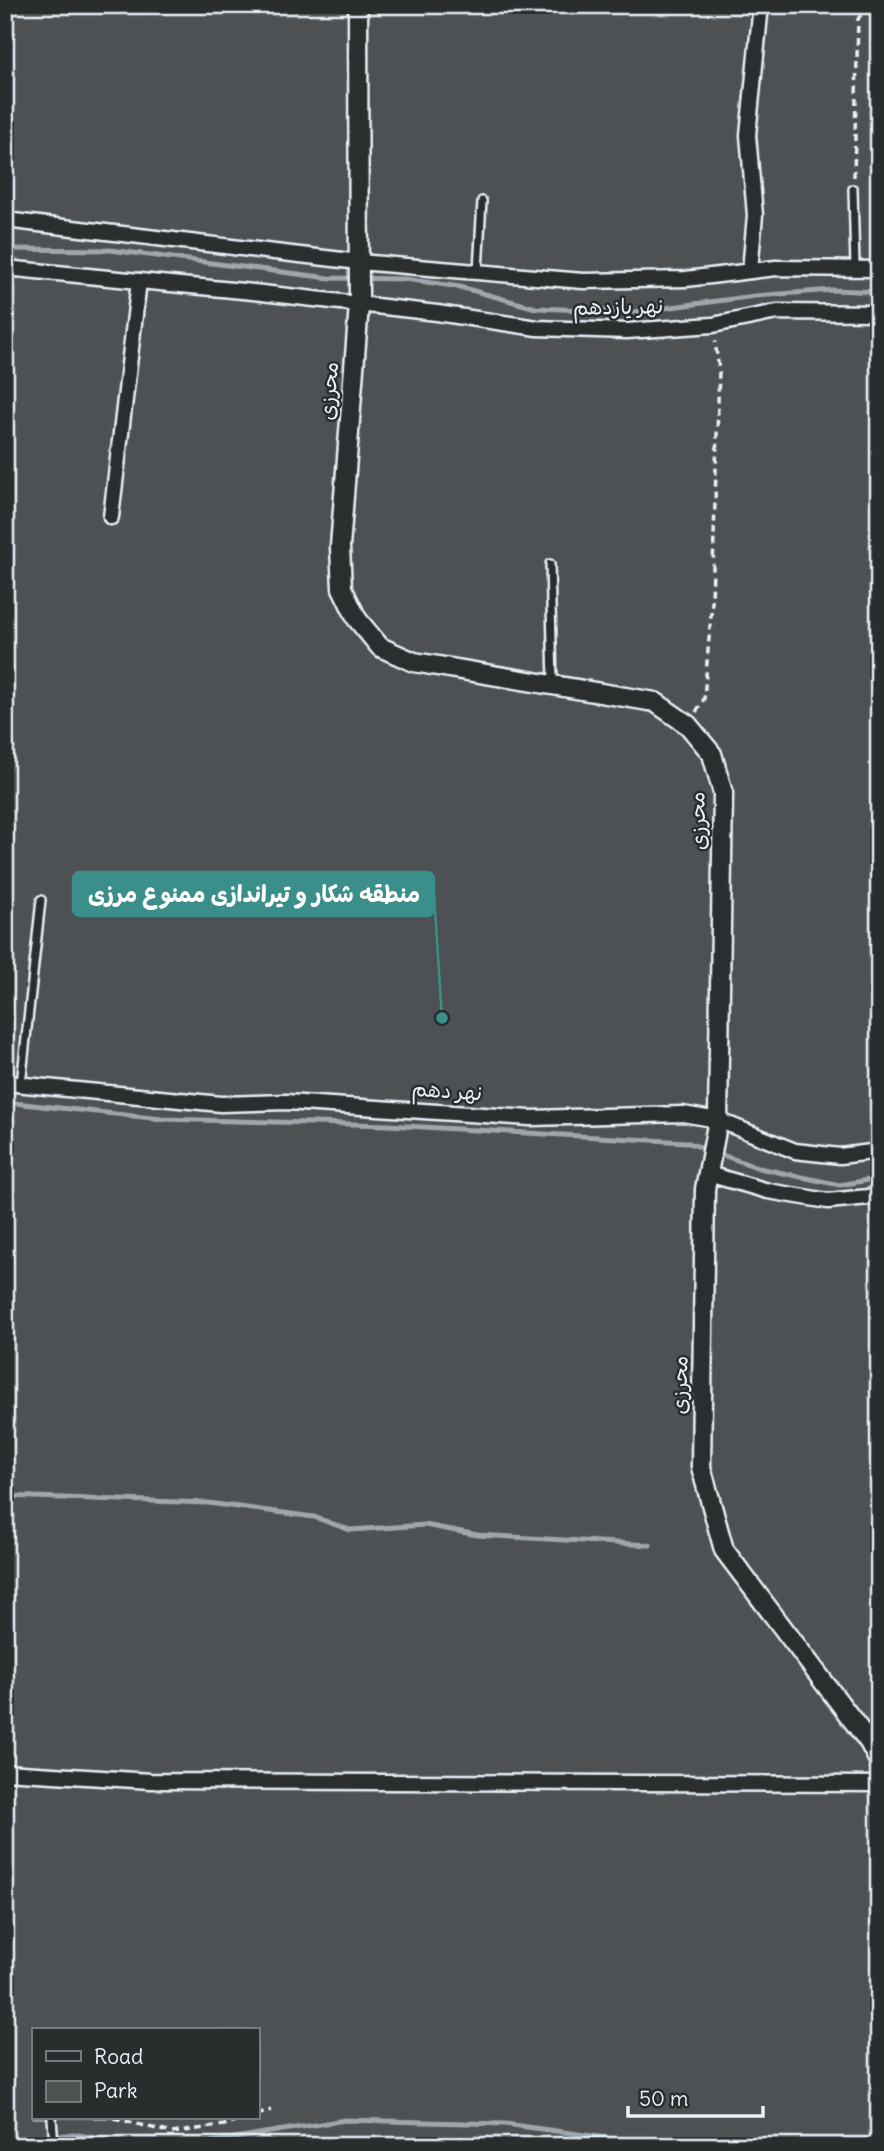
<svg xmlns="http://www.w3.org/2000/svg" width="884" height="2151" font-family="Delius,'Playpen Sans Arabic',sans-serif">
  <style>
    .park { fill: #4d5152; stroke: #9aa1a5; stroke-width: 2; fill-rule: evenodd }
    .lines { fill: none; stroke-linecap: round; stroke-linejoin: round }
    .stream { stroke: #a0a7ac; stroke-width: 5 }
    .service-casing { stroke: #e8f1f8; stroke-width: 12 }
    .minor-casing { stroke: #e8f1f8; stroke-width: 19 }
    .tertiary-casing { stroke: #e8f1f8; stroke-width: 23 }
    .path { stroke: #e8f1f8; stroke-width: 3.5; stroke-dasharray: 7 5; stroke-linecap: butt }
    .service { stroke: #2a2d2e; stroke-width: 7 }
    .minor { stroke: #2a2d2e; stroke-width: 14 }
    .tertiary { stroke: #2a2d2e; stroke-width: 18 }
    .labels { text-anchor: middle; stroke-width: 5; stroke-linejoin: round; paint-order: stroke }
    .street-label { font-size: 21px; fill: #e8f1f8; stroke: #2a2d2e }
    .leader { fill: none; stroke: #3a8f8a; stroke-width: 2.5 }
    .callout-dot { fill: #3a8f8a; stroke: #2a2d2e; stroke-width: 2.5 }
    .callout { fill: #3a8f8a; stroke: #3a8f8a; stroke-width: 2.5 }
    .callout-label { font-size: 23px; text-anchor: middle; font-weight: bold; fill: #fff }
  </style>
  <rect width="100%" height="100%" fill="#35393a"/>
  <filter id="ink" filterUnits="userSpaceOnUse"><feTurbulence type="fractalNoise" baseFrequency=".0143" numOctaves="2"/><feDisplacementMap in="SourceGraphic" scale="14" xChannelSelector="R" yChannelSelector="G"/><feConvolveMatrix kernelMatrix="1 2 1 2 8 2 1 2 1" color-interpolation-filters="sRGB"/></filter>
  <g filter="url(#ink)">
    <path class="park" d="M5 5H879V2146H5ZM33 2030H257V2118H33Z"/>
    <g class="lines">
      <g class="stream">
        <polyline points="5,249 110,250 329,278 405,279 460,287 536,308 634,312 755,296 833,290 879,292"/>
        <polyline points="5,1102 161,1119 388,1125 686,1142 759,1168 840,1185 879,1178"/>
        <polyline points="5,1496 208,1503 314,1517 350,1530 425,1525 477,1535 650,1545"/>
        <polyline points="5,2144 73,2134 139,2146"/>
        <polyline points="185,2146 345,2120 505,2124 629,2141 705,2146"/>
        <polyline points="783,2146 879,2140"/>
      </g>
      <defs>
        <g id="service">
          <polyline points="853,189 855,267"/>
          <polyline points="478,271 482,201"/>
          <polyline points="550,564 553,683"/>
          <polyline points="21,1084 41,900"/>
          <polyline points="52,2118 54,2146"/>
        </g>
        <g id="minor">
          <polyline points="5,18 7,5"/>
          <polyline points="5,220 359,262 583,281 686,279 776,268 879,269"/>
          <polyline points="5,268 253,292 437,313 537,328 627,331 713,325 777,312 879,313"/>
          <polyline points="750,271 755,215 748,135 761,5"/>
          <polyline points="111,517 139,281"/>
          <polyline points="5,1083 221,1104 286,1102 530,1118 683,1114 718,1120 795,1151 840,1156 879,1151"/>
          <polyline points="708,1174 768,1191 828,1201 879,1196"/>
          <polyline points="5,1772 151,1781 879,1784"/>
        </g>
        <polyline id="tertiary" points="358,5 359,305 340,547 342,588 357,619 380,647 414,662 655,702 688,725 712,754 723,793 718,1120 705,1189 701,1467 724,1550 869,1742 879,1761"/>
      </defs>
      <use href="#service" class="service-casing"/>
      <use href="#minor" class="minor-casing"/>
      <use href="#tertiary" class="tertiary-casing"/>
      <g class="path">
        <polyline points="854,177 858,19 868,5"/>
        <polyline points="696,712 704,699 712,602 719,370 715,341"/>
        <polyline points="257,2115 272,2110"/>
        <polyline points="114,2118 172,2133 224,2125 249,2118"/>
      </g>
      <use href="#service" class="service"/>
      <use href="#minor" class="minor"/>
      <use href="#tertiary" class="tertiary"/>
    </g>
  </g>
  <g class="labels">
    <g class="street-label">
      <text transform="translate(618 307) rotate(-1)" y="7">نهر یازدهم</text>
      <text transform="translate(329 391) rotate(-86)" y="7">محرزی</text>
      <text transform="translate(698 821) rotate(-92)" y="7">محرزی</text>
      <text transform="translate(447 1091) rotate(4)" y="7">نهر دهم</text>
      <text transform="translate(680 1385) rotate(-89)" y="7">محرزی</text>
    </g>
  </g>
  <path class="leader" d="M442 1018L434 894"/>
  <circle class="callout-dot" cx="442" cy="1018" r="7"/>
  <rect class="callout" x="73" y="872" width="361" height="44" rx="7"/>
  <g class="callout-label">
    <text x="254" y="902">منطقه شکار و تیراندازی ممنوع مرزی</text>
  </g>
  <rect width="884" height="2151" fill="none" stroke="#2a2d2e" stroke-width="28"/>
  <rect x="14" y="14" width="856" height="2123" fill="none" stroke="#e8f1f8" stroke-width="2.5" filter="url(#ink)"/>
  <rect x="32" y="2028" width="228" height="91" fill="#2a2d2e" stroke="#767b7f" stroke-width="2"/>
  <rect x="46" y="2051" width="35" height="10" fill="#2a2d2e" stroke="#767b7f" stroke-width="2"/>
  <text x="94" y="2064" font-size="21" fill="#e8f1f8">Road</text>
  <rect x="46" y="2081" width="35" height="21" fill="#4d5152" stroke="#767b7f" stroke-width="2"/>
  <text x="94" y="2098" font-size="21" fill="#e8f1f8">Park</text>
  <path d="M628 2106v10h135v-10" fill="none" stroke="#e8f1f8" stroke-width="3.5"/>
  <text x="639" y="2106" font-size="21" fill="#e8f1f8" stroke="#2a2d2e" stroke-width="5" paint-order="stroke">50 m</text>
</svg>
